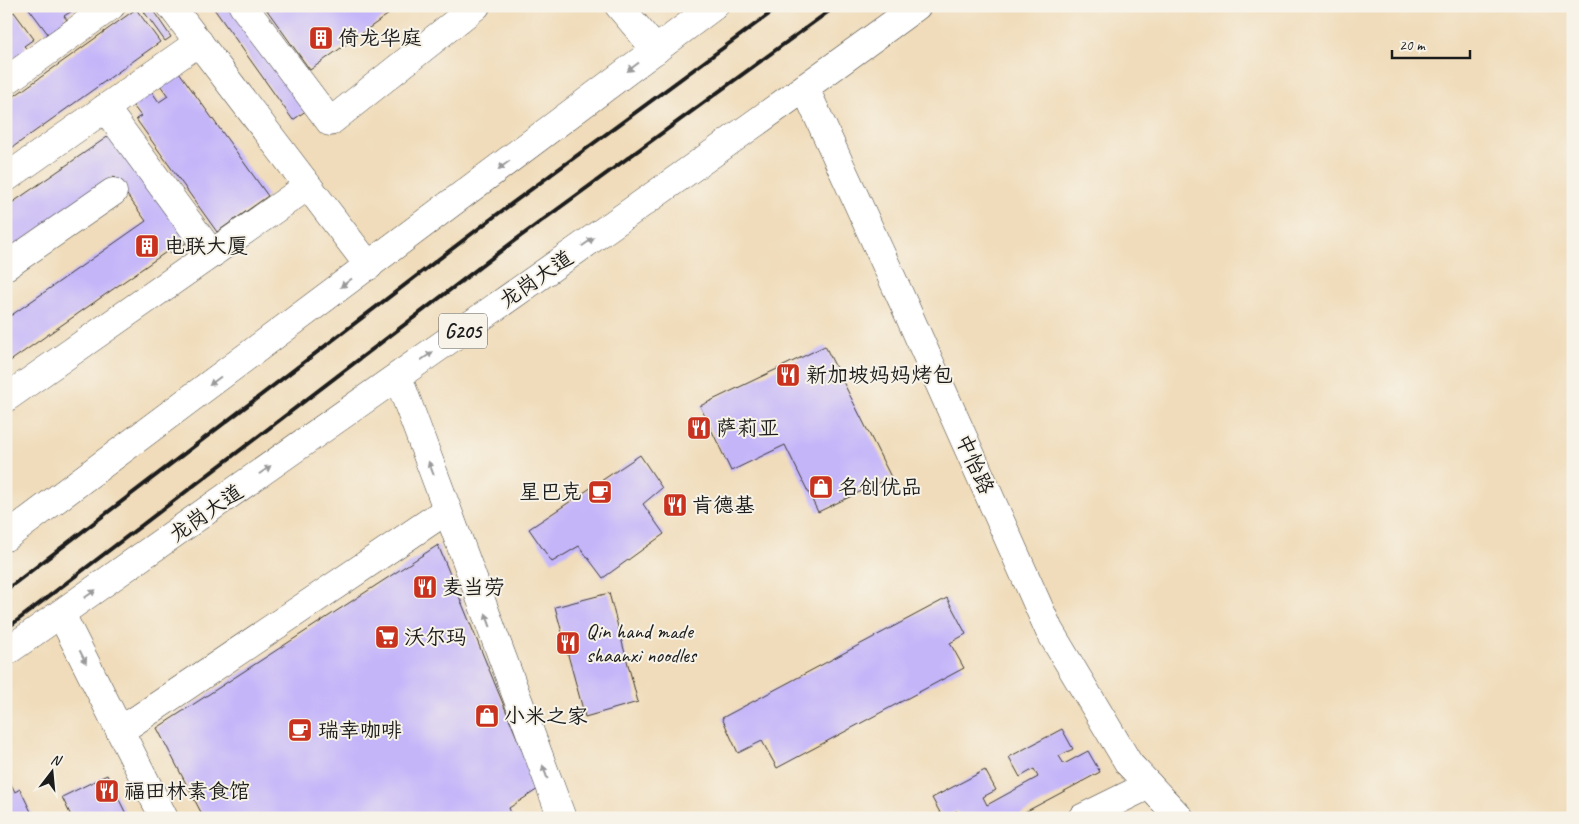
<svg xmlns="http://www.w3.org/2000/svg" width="1579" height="824" font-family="Caveat,'LXGW WenKai TC',sans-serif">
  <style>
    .building { fill: #c4b5f9 }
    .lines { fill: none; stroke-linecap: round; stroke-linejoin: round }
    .minor-casing { stroke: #3c3934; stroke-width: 29 }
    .highway-casing { stroke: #3c3934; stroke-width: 29 }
    .minor { stroke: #fff; stroke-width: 28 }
    .highway { stroke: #fff; stroke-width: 28 }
    .rail { stroke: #1c1c1c; stroke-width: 4 }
    .oneway { fill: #999 }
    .labels { text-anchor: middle; stroke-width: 4; stroke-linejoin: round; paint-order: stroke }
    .shield { fill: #f7f3e8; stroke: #5e5c59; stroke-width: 1 }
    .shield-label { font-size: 20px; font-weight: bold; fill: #1c1c1c }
    .poi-label { font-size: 21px; fill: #1c1c1c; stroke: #f7f3e8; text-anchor: start }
    .street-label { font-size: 21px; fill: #1c1c1c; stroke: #f7f3e8 }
  </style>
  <rect width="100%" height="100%" fill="#f7f3e8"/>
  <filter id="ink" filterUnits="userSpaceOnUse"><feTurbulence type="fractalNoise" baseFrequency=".02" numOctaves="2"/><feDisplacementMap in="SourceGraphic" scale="10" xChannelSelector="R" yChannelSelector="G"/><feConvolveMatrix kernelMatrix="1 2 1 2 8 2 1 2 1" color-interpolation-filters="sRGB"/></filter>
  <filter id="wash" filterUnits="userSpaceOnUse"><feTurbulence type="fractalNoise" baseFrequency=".0096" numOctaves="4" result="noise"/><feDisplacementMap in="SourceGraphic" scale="20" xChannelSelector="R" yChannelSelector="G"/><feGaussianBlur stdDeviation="1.12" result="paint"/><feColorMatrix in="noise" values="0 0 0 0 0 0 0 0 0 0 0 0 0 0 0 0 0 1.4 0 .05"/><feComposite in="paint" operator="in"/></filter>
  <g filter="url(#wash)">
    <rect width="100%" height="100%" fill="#f0dcba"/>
    <g id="blocks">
      <g class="building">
        <polygon points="27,6 73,6 75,9 64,16 67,20 48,34"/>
        <polygon points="145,6 150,6 171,37 165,41 142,9"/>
        <polygon points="212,6 233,6 307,110 293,120"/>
        <polygon points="264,6 400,6 310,70"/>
        <polygon points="136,9 160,42 6,152 6,102"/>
        <polygon points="14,12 34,39 24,46 27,49 6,64 6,18"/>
        <polygon points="179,72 268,196 217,232 136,119 141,116 131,103 150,89 159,102 168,96 160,85"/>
        <polygon points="113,133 189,241 171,253 169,250 6,364 6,319 146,221 114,177 6,253 6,207"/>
        <polygon points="825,346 891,477 818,512 785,445 731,471 700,406"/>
        <polygon points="640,455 662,488 643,504 664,534 603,578 579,546 552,562 529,529"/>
        <polygon points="438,545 538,789 509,808 513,818 204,818 157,728"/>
        <polygon points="609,593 638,702 585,717 555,607"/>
        <polygon points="947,598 966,634 950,643 964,668 777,768 762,741 738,753 722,718"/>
        <polygon points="1062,729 1073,749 1059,756 1064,764 1088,751 1100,772 1014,818 960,818 957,811 943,818 932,798 985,770 996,790 983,797 987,805 1038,777 1034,769 1020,777 1009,757"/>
        <polygon points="6,774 15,792 20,789 34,818 6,818"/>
        <polygon points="107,775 128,818 72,818 62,797"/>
      </g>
    </g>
  </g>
  <g filter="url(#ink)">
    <use href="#blocks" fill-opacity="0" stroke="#3c3934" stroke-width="1"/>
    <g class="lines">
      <defs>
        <g id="minor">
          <polyline points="171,6 369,266"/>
          <polyline points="243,6 330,122 476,6"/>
          <polyline points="619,6 656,50"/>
          <polyline points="6,81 111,6"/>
          <polyline points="805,88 903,302 1049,630 1129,764 1180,818"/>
          <polyline points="105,108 212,254"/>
          <polyline points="6,178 199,42"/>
          <polyline points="6,266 113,192"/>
          <polyline points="398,377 562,818"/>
          <polyline points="6,398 308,186"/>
          <polyline points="61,614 164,818"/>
          <polyline points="120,731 447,510"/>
          <polyline points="1082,818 1149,785"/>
        </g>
        <g id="highway">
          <polyline points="6,537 714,6"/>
          <path d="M6 652C169 539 331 424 493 309 635 209 777 109 917 6"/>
        </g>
      </defs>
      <use href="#minor" class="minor-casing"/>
      <use href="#highway" class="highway-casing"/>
      <use href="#minor" class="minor"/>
      <use href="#highway" class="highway"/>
      <g class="rail">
        <polyline points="6,590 495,216 780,6"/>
        <polyline points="6,629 514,241 836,6"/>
      </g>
    </g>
    <defs><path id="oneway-solid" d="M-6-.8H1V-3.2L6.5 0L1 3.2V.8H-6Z" transform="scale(1.25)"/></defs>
    <g class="oneway">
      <use href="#oneway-solid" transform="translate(633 67) rotate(143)"/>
      <use href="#oneway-solid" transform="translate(504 165) rotate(143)"/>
      <use href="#oneway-solid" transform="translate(588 242) rotate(-35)"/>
      <use href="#oneway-solid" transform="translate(346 283) rotate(143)"/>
      <use href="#oneway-solid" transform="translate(427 356) rotate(-35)"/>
      <use href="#oneway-solid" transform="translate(215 381) rotate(143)"/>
      <use href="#oneway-solid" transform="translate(431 468) rotate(-111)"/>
      <use href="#oneway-solid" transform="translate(265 470) rotate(-35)"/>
      <use href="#oneway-solid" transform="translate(90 594) rotate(-35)"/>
      <use href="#oneway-solid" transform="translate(488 620) rotate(-110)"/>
      <use href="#oneway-solid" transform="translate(83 657) rotate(63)"/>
      <use href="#oneway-solid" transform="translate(545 772) rotate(-110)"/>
    </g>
  </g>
  <defs>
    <symbol id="building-square" viewBox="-11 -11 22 22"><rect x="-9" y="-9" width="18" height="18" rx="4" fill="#c8321e" stroke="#f7f3e8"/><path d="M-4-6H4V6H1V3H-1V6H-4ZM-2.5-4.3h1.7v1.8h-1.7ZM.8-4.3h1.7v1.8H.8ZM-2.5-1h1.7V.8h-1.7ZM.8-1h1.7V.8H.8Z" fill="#fff"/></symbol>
    <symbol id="restaurant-square" viewBox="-11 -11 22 22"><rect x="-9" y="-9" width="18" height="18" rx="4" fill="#c8321e" stroke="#f7f3e8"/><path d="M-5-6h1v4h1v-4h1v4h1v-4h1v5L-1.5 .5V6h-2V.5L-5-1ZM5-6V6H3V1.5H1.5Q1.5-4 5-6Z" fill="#fff"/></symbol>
    <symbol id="shop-square" viewBox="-11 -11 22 22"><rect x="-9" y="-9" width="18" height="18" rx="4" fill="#c8321e" stroke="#f7f3e8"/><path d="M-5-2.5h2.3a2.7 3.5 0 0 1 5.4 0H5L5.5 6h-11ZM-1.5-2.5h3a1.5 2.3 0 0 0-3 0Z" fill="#fff"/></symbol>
    <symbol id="cafe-square" viewBox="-11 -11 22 22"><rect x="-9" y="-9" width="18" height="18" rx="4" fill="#c8321e" stroke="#f7f3e8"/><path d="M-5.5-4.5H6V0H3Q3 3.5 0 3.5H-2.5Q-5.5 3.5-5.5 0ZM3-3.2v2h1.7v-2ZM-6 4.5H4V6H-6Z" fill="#fff"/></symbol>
    <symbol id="supermarket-square" viewBox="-11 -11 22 22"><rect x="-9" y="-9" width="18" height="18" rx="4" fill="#c8321e" stroke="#f7f3e8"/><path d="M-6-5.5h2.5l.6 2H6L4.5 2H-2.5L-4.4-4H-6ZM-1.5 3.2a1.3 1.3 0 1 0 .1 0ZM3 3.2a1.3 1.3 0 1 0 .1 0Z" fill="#fff"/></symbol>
  </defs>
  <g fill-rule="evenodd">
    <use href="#building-square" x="307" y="24" width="28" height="28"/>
    <use href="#building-square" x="133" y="232" width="28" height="28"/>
    <use href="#restaurant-square" x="774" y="361" width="28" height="28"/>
    <use href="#restaurant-square" x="685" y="414" width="28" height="28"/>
    <use href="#shop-square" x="807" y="473" width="28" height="28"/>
    <use href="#cafe-square" x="586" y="478" width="28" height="28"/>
    <use href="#restaurant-square" x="661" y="491" width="28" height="28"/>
    <use href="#restaurant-square" x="411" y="573" width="28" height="28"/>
    <use href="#supermarket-square" x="373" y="623" width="28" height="28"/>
    <use href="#restaurant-square" x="554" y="629" width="28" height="28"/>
    <use href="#shop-square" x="473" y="702" width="28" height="28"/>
    <use href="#cafe-square" x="286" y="716" width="28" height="28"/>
    <use href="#restaurant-square" x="93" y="777" width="28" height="28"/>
  </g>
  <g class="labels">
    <rect class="shield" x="439" y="313.5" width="48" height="35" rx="4"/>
    <g class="shield-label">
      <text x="463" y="338">G205</text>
    </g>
    <g class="poi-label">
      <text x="338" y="45">倚龙华庭</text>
      <text x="164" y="253">电联大厦</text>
      <text x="806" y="382">新加坡妈妈烤包</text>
      <text x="716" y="435">萨莉亚</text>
      <text x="838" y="494">名创优品</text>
      <text x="582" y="499" text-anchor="end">星巴克</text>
      <text x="692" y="512">肯德基</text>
      <text x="442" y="594">麦当劳</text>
      <text x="586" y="638">Qin hand made<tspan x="586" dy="24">shaanxi noodles</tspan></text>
      <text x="404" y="644">沃尔玛</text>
      <text x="504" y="723">小米之家</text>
      <text x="318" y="737">瑞幸咖啡</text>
      <text x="124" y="798">福田林素食馆</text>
    </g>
    <g class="street-label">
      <text transform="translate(536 279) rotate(-35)" y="7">龙岗大道</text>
      <text transform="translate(975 464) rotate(66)" y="7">中怡路</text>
      <text transform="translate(206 513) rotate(-35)" y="7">龙岗大道</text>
    </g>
  </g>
  <rect width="1579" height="824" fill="none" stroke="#f7f3e8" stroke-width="25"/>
  <g transform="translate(52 772) rotate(16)" stroke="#f7f3e8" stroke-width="4" paint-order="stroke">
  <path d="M0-4L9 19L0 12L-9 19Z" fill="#1c1c1c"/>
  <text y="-8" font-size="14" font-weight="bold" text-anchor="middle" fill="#1c1c1c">N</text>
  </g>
  <path d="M1392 50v8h78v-8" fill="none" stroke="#1c1c1c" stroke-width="2.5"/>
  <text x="1399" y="50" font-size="15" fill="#1c1c1c" stroke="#f7f3e8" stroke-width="4" paint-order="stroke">20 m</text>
</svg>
